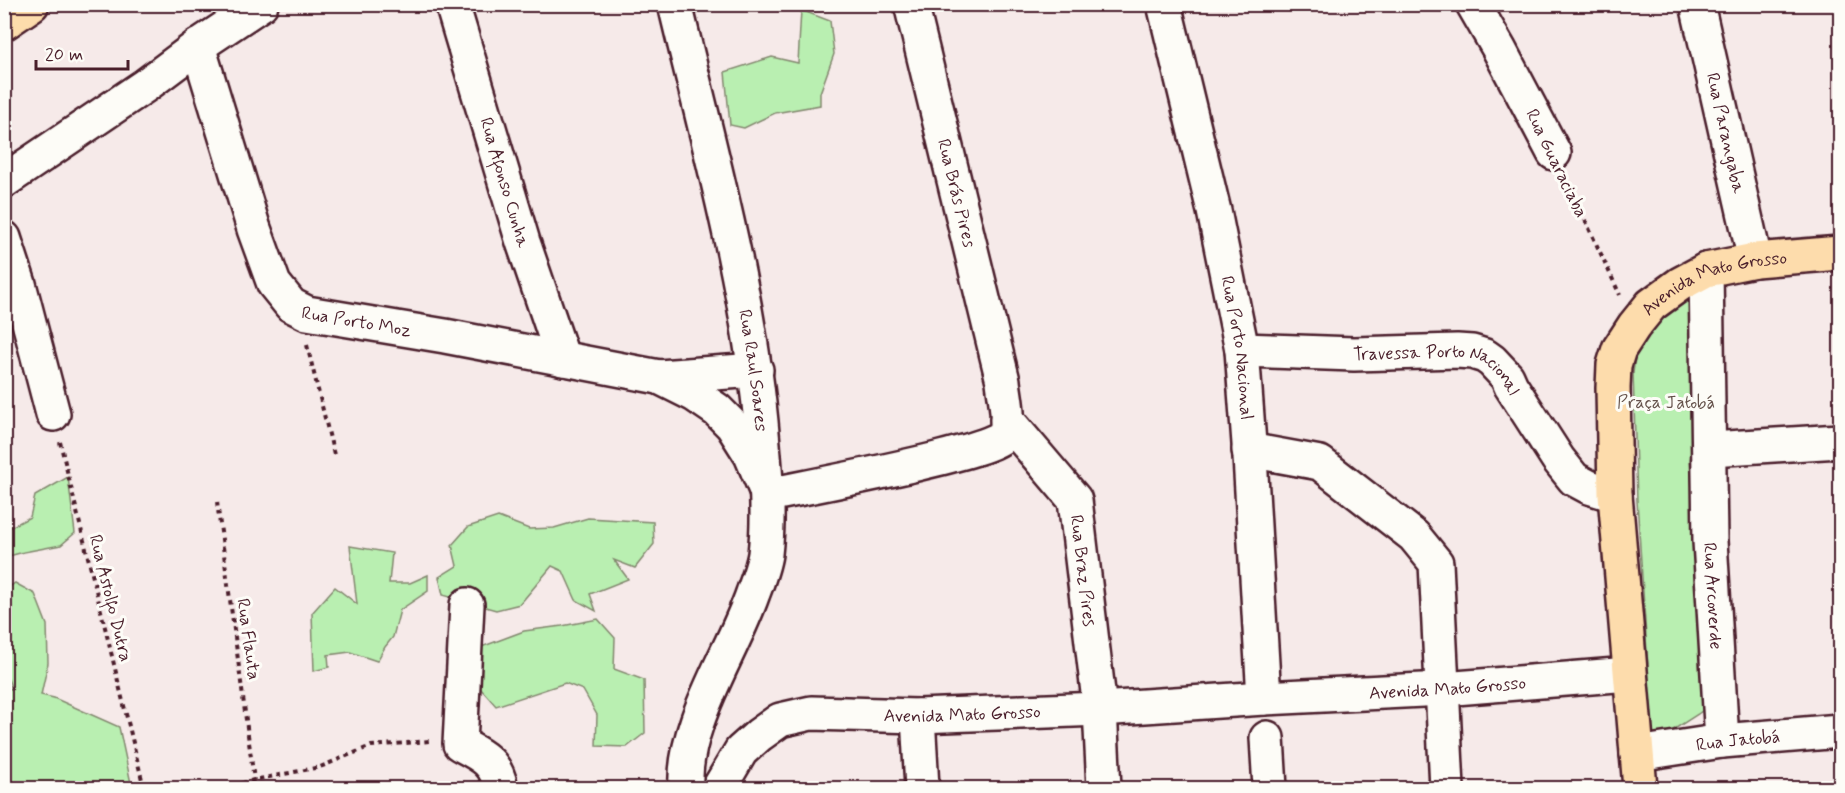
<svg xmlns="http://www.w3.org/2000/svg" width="1845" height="793" font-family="Mynerve,sans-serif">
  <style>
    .green { fill: #b9efb1; stroke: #82876e; stroke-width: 1.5 }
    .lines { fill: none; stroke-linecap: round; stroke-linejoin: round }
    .minor-casing { stroke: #4a1f2b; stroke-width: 38 }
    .major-casing { stroke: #4a1f2b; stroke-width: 38 }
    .highway-casing { stroke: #4a1f2b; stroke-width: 38 }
    .path { stroke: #4a1f2b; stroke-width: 4; stroke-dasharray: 4.5 4.5; stroke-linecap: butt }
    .minor { stroke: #fdfcf7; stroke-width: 33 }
    .major { stroke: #fddcac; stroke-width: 33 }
    .highway { stroke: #fddcac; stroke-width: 33 }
    .labels { text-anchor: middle; stroke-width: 6; stroke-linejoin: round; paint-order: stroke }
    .street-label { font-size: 18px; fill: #4a1f2b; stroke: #fdfcf7 }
    .park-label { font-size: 18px; fill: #66534c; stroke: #fdfcf7 }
  </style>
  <rect width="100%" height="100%" fill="#f6eae9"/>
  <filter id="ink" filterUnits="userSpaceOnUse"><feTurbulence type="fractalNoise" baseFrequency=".0167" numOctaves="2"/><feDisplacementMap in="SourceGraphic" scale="12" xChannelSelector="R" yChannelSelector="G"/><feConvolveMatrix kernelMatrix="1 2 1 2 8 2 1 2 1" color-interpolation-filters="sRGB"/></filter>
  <g filter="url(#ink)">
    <g class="green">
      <polygon points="801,10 830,21 834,54 820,93 820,105 775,113 744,128 730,125 725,72 772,57 798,63"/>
      <polygon points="1692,292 1698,428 1690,459 1706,702 1703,710 1698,714 1653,743 1637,501 1633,373 1636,350 1644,330"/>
      <polygon points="68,477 75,533 61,545 24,552 5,557 5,530 30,517 35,496"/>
      <polygon points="498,517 529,529 554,528 588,518 653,522 654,544 635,568 614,560 628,579 590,594 596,611 576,600 563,571 552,566 520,604 496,610 443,595 439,577 457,566 452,545 468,527"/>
      <polygon points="350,546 392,553 389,583 410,583 428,575 428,591 400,610 393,637 385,647 377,661 350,652 328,655 329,667 314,671 312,613 335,587 357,604"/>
      <polygon points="15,583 35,594 47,625 48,663 41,695 54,698 119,727 132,788 5,788 5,688 12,689 5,672 5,590"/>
      <polygon points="598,619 615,638 614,669 644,680 645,733 627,747 596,746 597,715 583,690 565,683 496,706 472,679 476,649 524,631 562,626"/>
    </g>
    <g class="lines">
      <defs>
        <g id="minor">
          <path id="s1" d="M452 4 523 242 563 359"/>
          <path id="s2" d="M675 4C708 143 747 281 761 422 765 467 770 510 765 554 763 567 758 580 753 593 732 654 682 724 686 788"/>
          <path id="s3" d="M1164 4 1214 211 1242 350 1250 457 1264 698"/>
          <polyline points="1473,4 1499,49 1554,153"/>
          <path id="s4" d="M1697 4 1755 260"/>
          <path id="s5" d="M198 46 254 229 274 284 291 305 307 313 445 336 659 377 695 395 717 410 732 425 751 455 768 495"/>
          <polyline points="4,181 146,85 198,46 261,4"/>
          <polyline points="4,238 19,284 53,414"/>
          <path id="s6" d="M1706 270 1710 541 1722 741"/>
          <path id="s7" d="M1242 350 1354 354 1457 351 1472 352 1485 356 1492 361 1507 377 1511 386 1558 459 1574 479 1589 487 1615 495"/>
          <polyline points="659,377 756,370"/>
          <path id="s8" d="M1007 420 1075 500 1100 709 1104 788"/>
          <polyline points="1710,449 1840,441"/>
          <polyline points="1249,450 1320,463 1414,536 1436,563 1447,788"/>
          <path d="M768 495C801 488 990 453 1003 436 1012 424 1004 394 1003 381L911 4"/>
          <path d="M467 605 460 744C483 756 496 762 501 788"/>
          <polyline points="918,716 922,788"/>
          <polyline points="1267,738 1270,788"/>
          <path id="s9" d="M1637 754 1722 741 1840 731"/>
          <path id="s10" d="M719 788 741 751 759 735 780 720 811 713 918 716 1100 709 1264 698 1443 689 1629 674"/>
        </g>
        <g id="major">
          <path id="s11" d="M1640 788 1615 495 1613 388 1614 365 1619 349 1634 326 1651 305 1680 284 1706 270 1755 260 1840 253"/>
        </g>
        <polyline id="highway" points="4,23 32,4"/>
      </defs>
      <use href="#minor" class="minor-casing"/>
      <use href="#major" class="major-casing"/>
      <use href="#highway" class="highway-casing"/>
      <g class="path">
        <polyline points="1566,179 1620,295"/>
        <polyline points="307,345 334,455"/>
        <polyline points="60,442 144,788"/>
        <polyline points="217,502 254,780"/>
        <polyline points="224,788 254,780 320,767 371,746 430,741"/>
      </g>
      <use href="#minor" class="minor"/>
      <use href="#major" class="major"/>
      <use href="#highway" class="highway"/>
    </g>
  </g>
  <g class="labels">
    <g class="street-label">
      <text dy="6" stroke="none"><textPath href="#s4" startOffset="132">Rua Parangaba</textPath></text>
      <text transform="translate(1557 163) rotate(64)" y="6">Rua Guaraciaba</text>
      <text dy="6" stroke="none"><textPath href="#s1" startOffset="186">Rua Afonso Cunha</textPath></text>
      <text transform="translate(957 193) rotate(76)" y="6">Rua Brás Pires</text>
      <text dy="6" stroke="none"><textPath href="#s11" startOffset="564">Avenida Mato Grosso</textPath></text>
      <text dy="6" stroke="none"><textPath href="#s5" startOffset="345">Rua Porto Moz</textPath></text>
      <text dy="6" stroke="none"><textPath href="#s3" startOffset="352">Rua Porto Nacional</textPath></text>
      <text dy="6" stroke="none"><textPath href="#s2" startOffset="375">Rua Raul Soares</textPath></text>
      <text dy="6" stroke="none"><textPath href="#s7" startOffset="202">Travessa Porto Nacional</textPath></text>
      <text dy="6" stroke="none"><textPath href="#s8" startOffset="176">Rua Braz Pires</textPath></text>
      <text dy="6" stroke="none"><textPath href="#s6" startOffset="326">Rua Arcoverde</textPath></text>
      <text transform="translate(111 598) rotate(76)" y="6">Rua Astolfo Dutra</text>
      <text transform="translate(249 639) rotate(82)" y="6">Rua Flauta</text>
      <text dy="6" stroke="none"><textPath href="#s10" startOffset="762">Avenida Mato Grosso</textPath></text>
      <text dy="6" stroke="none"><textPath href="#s10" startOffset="276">Avenida Mato Grosso</textPath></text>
      <text dy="6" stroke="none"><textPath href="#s9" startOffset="102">Rua Jatobá</textPath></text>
    </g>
    <g class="park-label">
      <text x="1666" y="408">Praça Jatobá</text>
    </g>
  </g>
  <rect width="1845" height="793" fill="none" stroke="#fdfcf7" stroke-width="24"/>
  <rect x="12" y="12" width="1821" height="769" fill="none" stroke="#4a1f2b" stroke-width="2" filter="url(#ink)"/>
  <path d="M36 60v9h92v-9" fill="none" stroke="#4a1f2b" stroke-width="3"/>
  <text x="45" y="60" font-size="18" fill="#4a1f2b" stroke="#fdfcf7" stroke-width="4.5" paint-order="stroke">20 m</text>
</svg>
